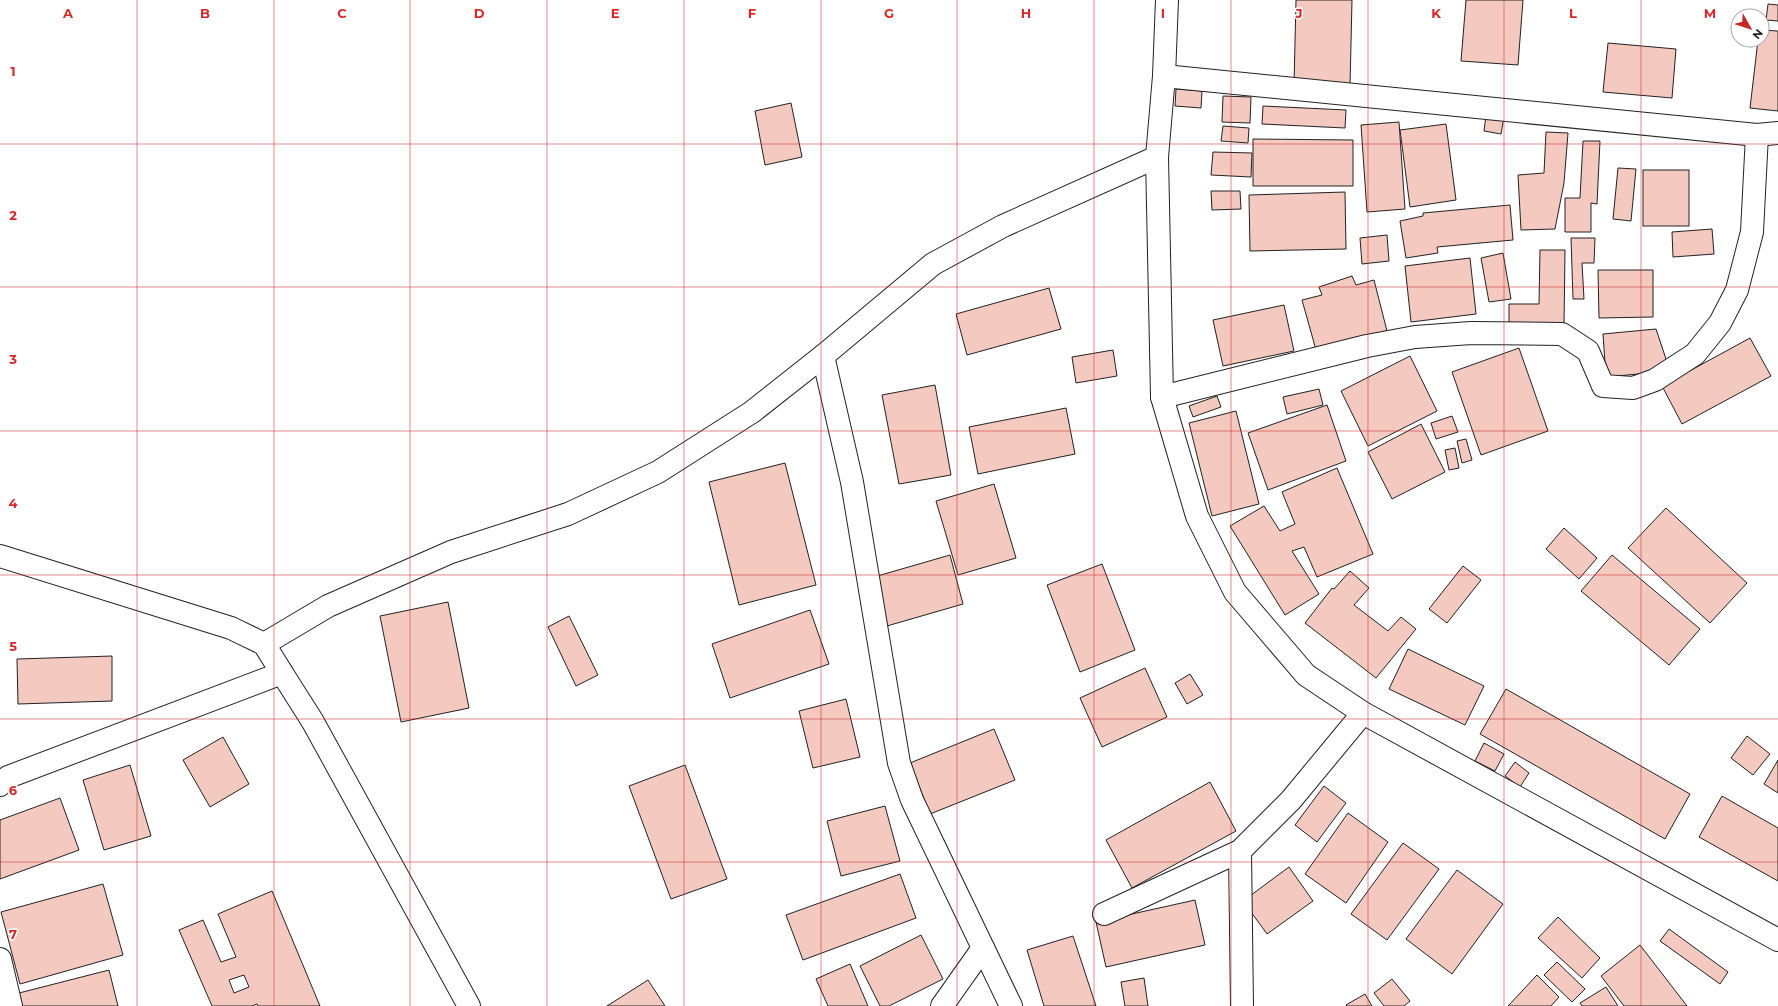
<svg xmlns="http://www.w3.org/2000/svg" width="1778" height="1006" font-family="Montserrat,sans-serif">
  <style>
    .building { fill: #f3c9c0; stroke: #222; fill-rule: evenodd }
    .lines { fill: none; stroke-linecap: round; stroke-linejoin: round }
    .minor-casing { stroke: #222; stroke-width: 24 }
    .minor { stroke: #fff; stroke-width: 22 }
    .grid { fill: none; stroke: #d62828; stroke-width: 1; stroke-opacity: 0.55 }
    .grid-label { font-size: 13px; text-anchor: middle; font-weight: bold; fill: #d62828; stroke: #fff; stroke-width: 3; stroke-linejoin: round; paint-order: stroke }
  </style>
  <rect width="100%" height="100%" fill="#fff"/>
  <g class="building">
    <polygon points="1296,0 1352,0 1350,86 1294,85"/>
    <polygon points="1466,0 1523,0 1518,65 1461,61"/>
    <polygon points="1768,4 1778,5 1778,21 1766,20"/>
    <polygon points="1762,30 1778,31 1778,111 1750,108 1758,40 1762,40"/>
    <polygon points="1608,43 1676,49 1672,98 1603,92"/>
    <polygon points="1176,89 1202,91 1201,108 1175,106"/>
    <polygon points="1223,96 1251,97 1250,123 1222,122"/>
    <polygon points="791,103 802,157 765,165 755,111"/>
    <polygon points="1263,106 1346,110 1345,128 1262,124"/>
    <polygon points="1486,115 1504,117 1501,134 1484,131"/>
    <polygon points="1399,122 1405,209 1367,212 1361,125"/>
    <polygon points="1446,124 1456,200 1410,207 1400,130"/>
    <polygon points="1223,126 1249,128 1248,143 1221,141"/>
    <polygon points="1546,132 1568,133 1564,183 1555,229 1521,230 1518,175 1544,173"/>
    <polygon points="1253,139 1353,140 1353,186 1253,186"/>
    <polygon points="1583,141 1600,141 1597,204 1591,203 1591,232 1565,232 1565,198 1580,198"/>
    <polygon points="1213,152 1252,153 1251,177 1211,175"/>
    <polygon points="1618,168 1636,169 1631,221 1613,219"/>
    <rect x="1643" y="170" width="46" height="56"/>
    <polygon points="1211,191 1240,191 1241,209 1212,210"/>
    <polygon points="1345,192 1346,249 1250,251 1249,195"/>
    <polygon points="1510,205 1513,240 1437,247 1438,253 1406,258 1400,221 1423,216 1423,213"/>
    <polygon points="1712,229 1714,254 1673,257 1672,232"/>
    <polygon points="1387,235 1389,261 1362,264 1360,238"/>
    <polygon points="1571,238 1595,238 1594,263 1582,263 1584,299 1573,299"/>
    <polygon points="1540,250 1565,250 1564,327 1509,327 1509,304 1539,304"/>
    <polygon points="1503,253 1511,299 1489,302 1481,258"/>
    <polygon points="1470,258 1476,314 1411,322 1405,266"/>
    <polygon points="1598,270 1653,270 1653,317 1599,318"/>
    <polygon points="1352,276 1356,285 1374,280 1387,331 1316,350 1302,300 1322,295 1319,287"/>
    <polygon points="1049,288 1061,329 967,355 956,314"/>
    <polygon points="1284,305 1294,351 1223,366 1213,320"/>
    <polygon points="1656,329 1669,368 1649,373 1606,377 1603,334"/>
    <polygon points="1750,338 1771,376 1682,424 1662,386"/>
    <polygon points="1519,348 1548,431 1481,455 1452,372"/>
    <polygon points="1113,350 1117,376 1076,383 1072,357"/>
    <polygon points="1410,356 1437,411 1368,446 1341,391"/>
    <polygon points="935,385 951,475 899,484 882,395"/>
    <polygon points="1319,389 1323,405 1287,414 1283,397"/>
    <polygon points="1217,396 1221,407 1193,417 1189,406"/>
    <polygon points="1327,405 1346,461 1268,490 1248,433"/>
    <polygon points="1066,408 1075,454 978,474 969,427"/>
    <polygon points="1236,411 1259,504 1212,516 1189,423"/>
    <polygon points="1452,416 1458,432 1436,439 1431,423"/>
    <polygon points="1421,424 1445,472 1392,499 1368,452"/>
    <polygon points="1466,439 1472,460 1462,463 1457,441"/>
    <polygon points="1455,448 1459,468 1449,470 1445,450"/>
    <polygon points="785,463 816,585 739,605 709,482"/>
    <polygon points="1337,468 1373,554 1317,577 1304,547 1292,551 1319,594 1285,615 1230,526 1264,506 1280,531 1295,524 1282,492"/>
    <polygon points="994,484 1016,558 958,575 936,501"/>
    <polygon points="1666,508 1747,583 1710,623 1628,548"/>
    <polygon points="1564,528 1597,558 1579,579 1546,549"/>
    <polygon points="950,555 963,604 887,626 874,577"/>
    <polygon points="1612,555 1700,629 1669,665 1581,591"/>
    <polygon points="1102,564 1135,650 1080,672 1047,585"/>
    <polygon points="1463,566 1481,580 1447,623 1429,609"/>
    <polygon points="1350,571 1369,588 1354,605 1388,631 1401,617 1416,629 1376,678 1305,623 1332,588 1334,589"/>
    <polygon points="448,602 469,708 401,722 380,616"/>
    <polygon points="810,610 829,664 730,698 712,644"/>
    <polygon points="569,616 598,675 576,686 548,627"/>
    <polygon points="1408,649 1484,686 1465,725 1389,689"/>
    <polygon points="112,656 112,701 18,704 17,659"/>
    <polygon points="1145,668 1167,717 1102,747 1080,698"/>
    <polygon points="1190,674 1203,695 1187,704 1175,683"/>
    <polygon points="1506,689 1690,794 1665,839 1480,734"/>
    <polygon points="846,699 860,757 813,768 799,711"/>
    <polygon points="994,729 1015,780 930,814 910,763"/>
    <polygon points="1747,736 1770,754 1753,775 1731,758"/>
    <polygon points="223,737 249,784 210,807 183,760"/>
    <polygon points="1484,743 1504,754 1495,771 1475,761"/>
    <polygon points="1778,760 1778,793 1764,784"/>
    <polygon points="1515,762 1529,773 1520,787 1505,776"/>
    <polygon points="130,765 151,836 104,850 83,780"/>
    <polygon points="685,765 727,879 671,899 629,786"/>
    <polygon points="1210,782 1236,831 1132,888 1106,840"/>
    <polygon points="1324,786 1346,803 1317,842 1295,825"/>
    <polygon points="1722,796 1778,828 1778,881 1699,837"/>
    <polygon points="60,798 79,850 0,879 0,820"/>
    <polygon points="885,806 900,861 841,876 827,821"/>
    <polygon points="1348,813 1388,842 1346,903 1305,874"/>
    <polygon points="1403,843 1439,869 1387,940 1351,914"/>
    <polygon points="1289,867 1313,901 1267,934 1243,901"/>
    <polygon points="1457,870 1503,904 1452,974 1406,939"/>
    <polygon points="900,874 916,918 803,960 786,915"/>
    <polygon points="103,884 123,955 20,984 1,912"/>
    <path d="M272 891 320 1006H258L257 1004 252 1006H212L179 930 203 920 221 962 236 957 218 914ZM244 975 249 987 234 993 229 980Z"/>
    <polygon points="1195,900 1205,945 1106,967 1096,922"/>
    <polygon points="1558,917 1600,958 1582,978 1538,938"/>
    <polygon points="1669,929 1728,972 1720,984 1660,941"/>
    <polygon points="921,935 943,979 889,1006 880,1006 860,966"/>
    <polygon points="1073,936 1096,1006 1044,1006 1027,950"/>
    <polygon points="1640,945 1687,1006 1624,1006 1601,976"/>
    <polygon points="1557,962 1585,989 1572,1002 1544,975"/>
    <polygon points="850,964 868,1006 828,1006 816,979"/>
    <polygon points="109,970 118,1006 22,1006 19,993"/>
    <polygon points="1537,975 1559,997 1551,1006 1508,1006"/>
    <polygon points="1144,978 1148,1006 1125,1006 1121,982"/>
    <polygon points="1392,979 1410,1001 1404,1006 1384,1006 1374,993"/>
    <polygon points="648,980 665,1006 607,1006"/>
    <polygon points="1606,987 1618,1006 1582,1006 1580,1003"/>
    <polygon points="1365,994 1372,1006 1347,1006 1346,1005"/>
  </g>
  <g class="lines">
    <defs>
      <g id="minor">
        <polyline points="1167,0 1164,76 1157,157 1162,397 1197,516 1235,592 1306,675 1363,713 1778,940"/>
        <polyline points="1164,76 1757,135 1778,133"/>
        <polyline points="823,356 852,482 899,763 912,800 1011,1006"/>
        <polyline points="1162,397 1367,346 1415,337 1471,333 1562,334 1588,351 1603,386 1633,388 1655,380 1695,354 1720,323 1737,290 1752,232 1757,135"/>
        <polyline points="0,556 231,628 264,644 282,673 313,722 469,1006"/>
        <polyline points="264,644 328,606 451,552 568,514 658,472 752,412 823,356 933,264 1003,226 1157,157"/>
        <polyline points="0,785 8,777 282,673"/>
        <polyline points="1240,851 1242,1006"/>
        <polyline points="1104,914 1240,851 1291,800 1363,713"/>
        <polyline points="0,959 11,1006"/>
        <polyline points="942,1006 983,948"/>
      </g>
    </defs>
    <use href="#minor" class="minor-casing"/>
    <use href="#minor" class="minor"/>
  </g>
  <path class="grid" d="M137 0V1006M274 0V1006M410 0V1006M547 0V1006M684 0V1006M821 0V1006M957 0V1006M1094 0V1006M1231 0V1006M1368 0V1006M1504 0V1006M1641 0V1006M0 144H1778M0 287H1778M0 431H1778M0 575H1778M0 719H1778M0 862H1778"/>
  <g class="grid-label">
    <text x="68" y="18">A</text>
    <text x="205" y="18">B</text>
    <text x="342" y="18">C</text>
    <text x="479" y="18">D</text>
    <text x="615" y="18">E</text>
    <text x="752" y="18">F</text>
    <text x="889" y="18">G</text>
    <text x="1026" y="18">H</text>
    <text x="1163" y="18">I</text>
    <text x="1299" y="18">J</text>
    <text x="1436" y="18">K</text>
    <text x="1573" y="18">L</text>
    <text x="1710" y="18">M</text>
    <text x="13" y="76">1</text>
    <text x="13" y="220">2</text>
    <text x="13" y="364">3</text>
    <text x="13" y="508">4</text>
    <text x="13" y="651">5</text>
    <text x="13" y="795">6</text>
    <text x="13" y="939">7</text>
  </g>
  <g transform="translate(1750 28) rotate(129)"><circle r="19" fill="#ffffff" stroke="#a7a7a7"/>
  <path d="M0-3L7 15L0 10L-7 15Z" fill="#c62828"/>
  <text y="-6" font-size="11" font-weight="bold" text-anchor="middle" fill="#222222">N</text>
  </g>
</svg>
